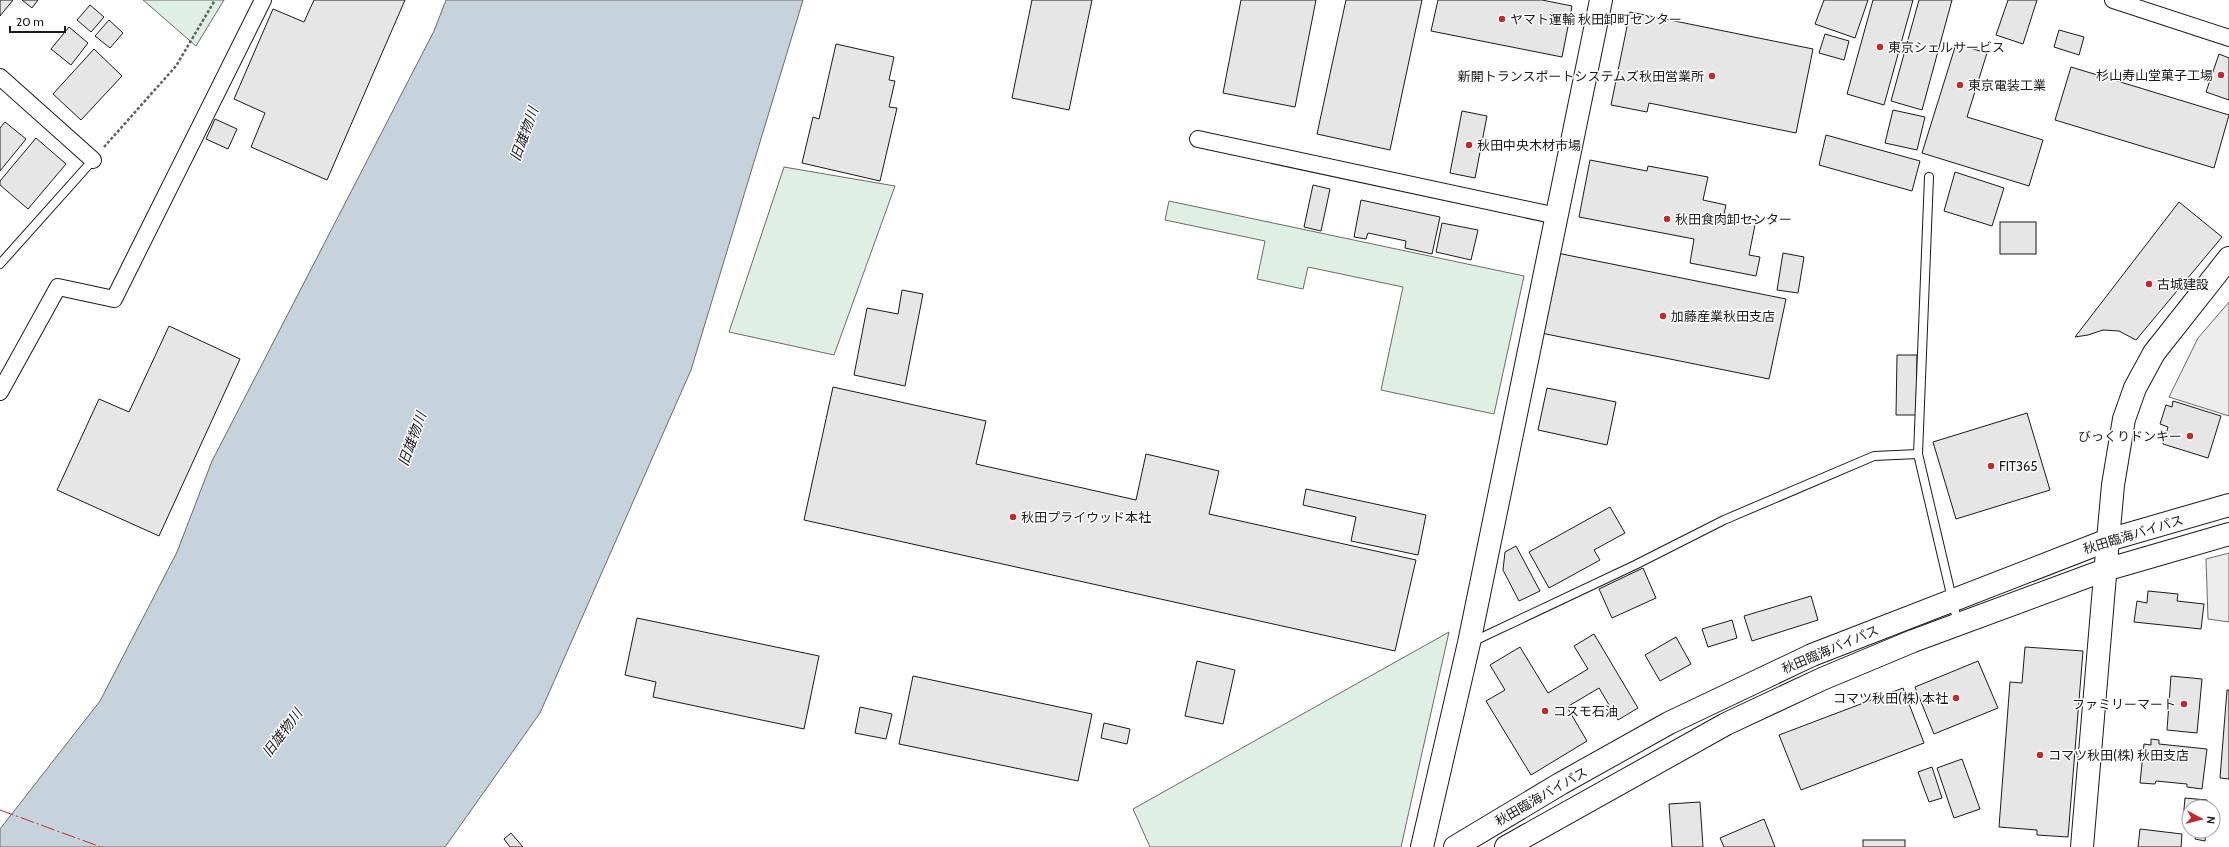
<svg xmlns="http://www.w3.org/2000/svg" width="2229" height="847" font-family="Cabin,'Noto Sans JP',sans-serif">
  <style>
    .green { fill: #e0efe3; stroke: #6a6a6a }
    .parking { fill: #ededed; stroke: #6a6a6a }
    .water { fill: #c6d2dc; stroke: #6a6a6a }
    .building { fill: #e6e6e6; stroke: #1a1a1a }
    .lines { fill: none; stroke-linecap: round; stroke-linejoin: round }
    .lane-casing { stroke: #1a1a1a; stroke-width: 10 }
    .street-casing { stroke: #1a1a1a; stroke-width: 18 }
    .secondary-casing { stroke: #1a1a1a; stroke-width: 24 }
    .highway-casing { stroke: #1a1a1a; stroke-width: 24 }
    .path { stroke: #5f5f5f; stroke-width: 2.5; stroke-dasharray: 3 2; stroke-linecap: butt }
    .lane { stroke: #fff; stroke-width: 8 }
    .street { stroke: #fff; stroke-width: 16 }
    .secondary { stroke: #fff; stroke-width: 22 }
    .highway { stroke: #fff; stroke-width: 22 }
    .power { stroke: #c62828; stroke-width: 1; stroke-dasharray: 14 3 2 3; stroke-linecap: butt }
    .poi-dot { fill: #c62828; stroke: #fff; stroke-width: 1.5 }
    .labels { text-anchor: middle; stroke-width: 3; stroke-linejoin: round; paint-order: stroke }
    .poi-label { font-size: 13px; fill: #1a1a1a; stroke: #fff; text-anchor: start }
    .street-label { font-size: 13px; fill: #1a1a1a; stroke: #fff }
    .water-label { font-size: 14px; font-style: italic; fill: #1a1a1a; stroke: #fff }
  </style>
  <rect width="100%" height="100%" fill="#fff"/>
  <g class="green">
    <polygon points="143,0 224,0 196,46"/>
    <polygon points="784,167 895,186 834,355 729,332"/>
    <polygon points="1169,201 1524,276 1494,414 1381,390 1403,287 1308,267 1303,289 1257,279 1265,241 1165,220"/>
    <polygon points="1449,632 1401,847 1150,847 1133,809"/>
  </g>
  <g class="parking">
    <polygon points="2229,302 2229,416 2169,397 2198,338"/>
    <polygon points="2229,553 2229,622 2208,619 2206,559"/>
  </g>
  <polygon class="water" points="446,0 803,0 691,370 540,713 445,847 0,847 0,829 100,701 177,552 212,461 434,31"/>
  <g class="building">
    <polygon points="0,0 13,0 0,16"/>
    <polygon points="22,0 38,0 32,8"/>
    <polygon points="314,0 405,0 327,180 251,147 265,113 234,99 273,9 304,22"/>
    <polygon points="1032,0 1092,0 1069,110 1012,98"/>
    <polygon points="1241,0 1316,0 1295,107 1223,93"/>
    <polygon points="1346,0 1422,0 1390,150 1317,134"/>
    <polygon points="1438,0 1542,0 1572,6 1562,57 1431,31"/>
    <polygon points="1824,0 1868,0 1855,38 1815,24"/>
    <polygon points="1873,0 1913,0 1884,105 1847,94"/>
    <polygon points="1919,0 1952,0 1922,110 1891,101"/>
    <polygon points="2008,0 2037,0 2023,44 1996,35"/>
    <polygon points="90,5 104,17 91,32 77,20"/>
    <polygon points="1630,12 1813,49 1796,133 1649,103 1647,112 1611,105"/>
    <polygon points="109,20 123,33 110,48 95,36"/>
    <polygon points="69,27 88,43 71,65 51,49"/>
    <polygon points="2059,30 2084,37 2079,55 2054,47"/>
    <polygon points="1825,34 1849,41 1844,60 1819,53"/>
    <polygon points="836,44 894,57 889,80 895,81 889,107 897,108 880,181 802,163 813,117 819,119"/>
    <polygon points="1956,44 1987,53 1967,117 2043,140 2029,186 1922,153"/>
    <polygon points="94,49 122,76 81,120 53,94"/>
    <polygon points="2219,54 2229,58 2229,100 2206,92"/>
    <polygon points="2071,67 2229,115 2214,168 2055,120"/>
    <polygon points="1893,110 1925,117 1917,150 1885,143"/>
    <polygon points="1462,111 1487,116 1475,178 1450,173"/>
    <polygon points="215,119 237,129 228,149 206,139"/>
    <polygon points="5,122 26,139 0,171 0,128"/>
    <polygon points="1826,135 1920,161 1912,191 1819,165"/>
    <polygon points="36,138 66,164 28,209 0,185 0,181"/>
    <polygon points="1590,160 1647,171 1648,166 1708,177 1703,200 1726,205 1724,214 1756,220 1749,255 1760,257 1756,276 1690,263 1694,239 1579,217"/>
    <polygon points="1955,172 2004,188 1992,226 1944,211"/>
    <polygon points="1313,185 1330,189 1321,231 1304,227"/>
    <polygon points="1361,200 1440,217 1432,254 1405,248 1406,241 1368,233 1366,239 1354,237"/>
    <polygon points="2179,202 2222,237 2136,340 2119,331 2103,330 2088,335 2075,337"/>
    <rect x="2000" y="222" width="36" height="32"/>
    <polygon points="1442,223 1478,230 1471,260 1436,252"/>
    <polygon points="1557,253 1786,299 1769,379 1541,333"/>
    <polygon points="1783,253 1804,257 1798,293 1777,290"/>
    <polygon points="902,290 923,294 905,386 854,375 867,308 898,314"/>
    <polygon points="169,326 240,359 159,536 57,490 99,399 129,412"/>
    <polygon points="1897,355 1917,355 1916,415 1896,415"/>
    <polygon points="833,387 986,421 976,464 1136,500 1146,454 1219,471 1209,514 1416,560 1395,651 804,520"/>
    <polygon points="1547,388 1616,402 1607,445 1538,430"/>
    <polygon points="2173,401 2221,416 2208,458 2163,444 2168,427 2160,424 2166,405 2172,407"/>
    <polygon points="2027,413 2050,490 1956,519 1933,442"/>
    <polygon points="1306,489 1426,515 1418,555 1351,541 1356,517 1303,505"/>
    <polygon points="1610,507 1625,533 1594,550 1600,560 1549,588 1529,552"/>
    <polygon points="1516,546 1540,591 1519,601 1503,570 1505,552"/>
    <polygon points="1643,568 1656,598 1612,618 1599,589"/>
    <polygon points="2148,591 2178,594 2177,601 2204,604 2201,629 2134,622 2137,601 2147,603"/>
    <polygon points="1811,596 1818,620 1752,641 1744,616"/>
    <polygon points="637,618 819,656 804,729 653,697 656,682 625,675"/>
    <polygon points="1732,620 1737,638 1708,647 1702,629"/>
    <polygon points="1594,634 1638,708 1618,720 1599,688 1567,707 1587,741 1531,775 1486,701 1505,690 1490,665 1520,647 1548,693 1588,669 1574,646"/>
    <polygon points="1676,637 1691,664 1660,681 1645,655"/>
    <polygon points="2025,647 2083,651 2068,837 2037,835 2037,830 1999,827 2010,682 2022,683"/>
    <polygon points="1197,661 1235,670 1223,724 1185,716"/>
    <polygon points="1978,661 1998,708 1934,734 1915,687"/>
    <polygon points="913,676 1092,714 1078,781 899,744"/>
    <polygon points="2171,676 2202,679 2197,733 2167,730"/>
    <polygon points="1903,688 1924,743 1801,790 1779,735"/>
    <polygon points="2227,690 2229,690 2229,779 2220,778"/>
    <polygon points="860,707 892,714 886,739 855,733"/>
    <polygon points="1104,723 1130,729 1127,744 1101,738"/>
    <polygon points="2151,739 2159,740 2159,744 2207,749 2202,789 2187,787 2187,784 2156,781 2155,784 2140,783 2144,744 2151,745"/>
    <polygon points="1962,759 1980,809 1954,818 1937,768"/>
    <polygon points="1932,767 1942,798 1929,802 1918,772"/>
    <polygon points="2185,798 2207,800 2207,807 2189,807 2189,821 2183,820"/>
    <polygon points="1700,802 1703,847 1672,847 1669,804"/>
    <polygon points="1764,819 1775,847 1724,847 1720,838"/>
    <polygon points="2140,829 2182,834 2181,847 2138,847"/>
    <polygon points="2196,831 2206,831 2205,841 2195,839"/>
    <polygon points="511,833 523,847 510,847 504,839"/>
    <rect x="1863" y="840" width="42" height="7"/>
  </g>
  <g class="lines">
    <defs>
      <g id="lane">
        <polyline points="1929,177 1918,454 1958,624"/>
        <polyline points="0,264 93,160"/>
        <polyline points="1472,642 1635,565 1724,520 1874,456 1918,454"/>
      </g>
      <g id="street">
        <polyline points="2113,0 2229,38"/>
        <polyline points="0,77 93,160"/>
        <polyline points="1198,139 1557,216"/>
        <polyline points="0,392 58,287 114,299 263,0"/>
      </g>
      <g id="secondary">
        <polyline points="1422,847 1469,643 1601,0"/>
        <polyline points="2082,847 2108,540 2113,485 2124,419 2135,388 2154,353 2229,258"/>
      </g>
      <g id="highway">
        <polyline points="1455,847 1560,784 1669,723 1812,655 2108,540 2229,505"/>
        <polyline points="1506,847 1726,724 1822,679 1913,641 2105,570 2229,534"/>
      </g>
    </defs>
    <use href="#lane" class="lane-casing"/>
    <use href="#street" class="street-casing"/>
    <use href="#secondary" class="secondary-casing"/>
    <use href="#highway" class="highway-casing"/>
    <polyline class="path" points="104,147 176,66 215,0"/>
    <use href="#lane" class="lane"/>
    <use href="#street" class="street"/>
    <use href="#secondary" class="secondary"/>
    <use href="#highway" class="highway"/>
    <polyline class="power" points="0,810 101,847"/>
  </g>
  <g class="poi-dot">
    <circle cx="1502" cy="19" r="4"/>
    <circle cx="1880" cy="47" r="4"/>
    <circle cx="2221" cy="75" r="4"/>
    <circle cx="1712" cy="76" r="4"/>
    <circle cx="1960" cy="85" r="4"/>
    <circle cx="1469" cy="145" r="4"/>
    <circle cx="1667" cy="219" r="4"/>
    <circle cx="2149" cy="284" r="4"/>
    <circle cx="1663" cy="316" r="4"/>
    <circle cx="2190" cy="436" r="4"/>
    <circle cx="1991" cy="466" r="4"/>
    <circle cx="1013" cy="517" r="4"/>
    <circle cx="1956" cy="698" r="4"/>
    <circle cx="2184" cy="704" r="4"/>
    <circle cx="1545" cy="711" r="4"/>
    <circle cx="2040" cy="755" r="4"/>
  </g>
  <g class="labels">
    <g class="poi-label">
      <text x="1510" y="24">ヤマト運輸 秋田卸町センター</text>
      <text x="1888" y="52">東京シェルサービス</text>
      <text x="2213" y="80" text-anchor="end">杉山寿山堂菓子工場</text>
      <text x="1704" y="81" text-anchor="end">新開トランスポートシステムズ秋田営業所</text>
      <text x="1968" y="90">東京電装工業</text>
      <text x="1477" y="150">秋田中央木材市場</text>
      <text x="1675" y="224">秋田食肉卸センター</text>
      <text x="2157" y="289">古城建設</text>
      <text x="1671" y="321">加藤産業秋田支店</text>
      <text x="2182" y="441" text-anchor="end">びっくりドンキー</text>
      <text x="1999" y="471">FIT365</text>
      <text x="1021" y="522">秋田プライウッド本社</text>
      <text x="1948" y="703" text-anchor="end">コマツ秋田(株) 本社</text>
      <text x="2176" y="709" text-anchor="end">ファミリーマート</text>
      <text x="1553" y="716">コスモ石油</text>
      <text x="2048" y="760">コマツ秋田(株) 秋田支店</text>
    </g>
    <g class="street-label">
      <text transform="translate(2133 534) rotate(-17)" y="5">秋田臨海バイパス</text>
      <text transform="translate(1830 649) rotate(-23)" y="5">秋田臨海バイパス</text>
      <text transform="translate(1541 796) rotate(-30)" y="5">秋田臨海バイパス</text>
    </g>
    <g class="water-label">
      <text transform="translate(524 134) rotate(-70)" y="5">旧雄物川</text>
      <text transform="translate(412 439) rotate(-70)" y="5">旧雄物川</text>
      <text transform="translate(282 733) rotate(-53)" y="5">旧雄物川</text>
    </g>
  </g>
  <g transform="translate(2201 819) rotate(97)"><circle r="19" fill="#ffffff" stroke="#a3a3a3"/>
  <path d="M0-3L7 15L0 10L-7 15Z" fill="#c62828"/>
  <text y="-6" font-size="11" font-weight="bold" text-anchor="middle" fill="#1a1a1a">N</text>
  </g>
  <path d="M10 26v6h55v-6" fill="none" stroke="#1a1a1a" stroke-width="2"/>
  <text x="16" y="26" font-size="12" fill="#1a1a1a" stroke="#ffffff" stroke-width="3" paint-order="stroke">20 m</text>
</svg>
